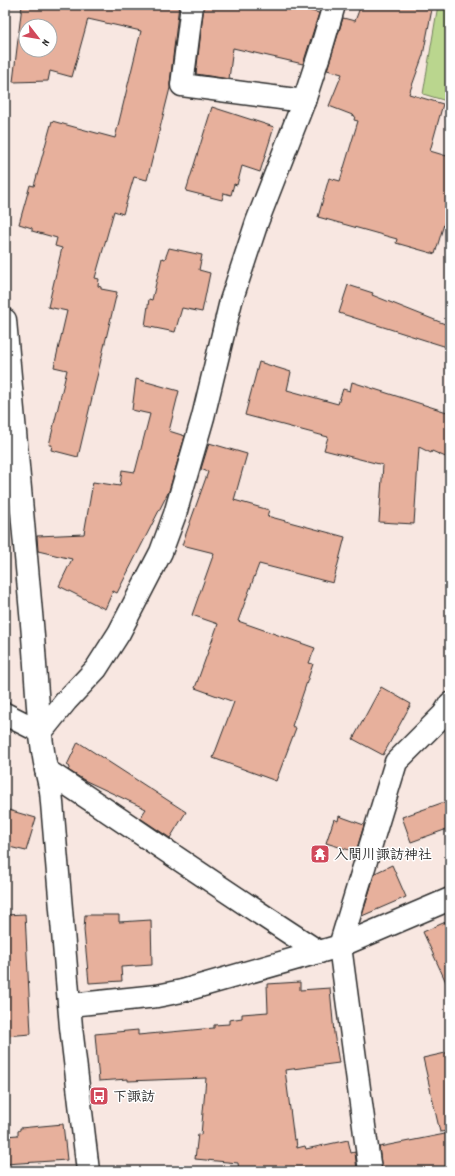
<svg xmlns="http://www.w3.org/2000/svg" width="455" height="1176" font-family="Dekko,'Klee One',sans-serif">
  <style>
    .green { fill: #bad68e; stroke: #72805c }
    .building { fill: #e7b09c; stroke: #2b2b2b; fill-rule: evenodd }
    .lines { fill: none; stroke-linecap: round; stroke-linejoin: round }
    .street-casing { stroke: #2b2b2b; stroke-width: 25 }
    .secondary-casing { stroke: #2b2b2b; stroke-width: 25 }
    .street { stroke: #fff; stroke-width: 22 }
    .secondary { stroke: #fff; stroke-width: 22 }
    .labels { text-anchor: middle; stroke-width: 3; stroke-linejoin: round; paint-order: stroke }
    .poi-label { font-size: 14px; font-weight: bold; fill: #2b2b2b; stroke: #fff; text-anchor: start }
  </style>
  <rect width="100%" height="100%" fill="#f8e7e1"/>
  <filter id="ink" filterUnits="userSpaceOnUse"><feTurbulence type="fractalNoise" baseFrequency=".025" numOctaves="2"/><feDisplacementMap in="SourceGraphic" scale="8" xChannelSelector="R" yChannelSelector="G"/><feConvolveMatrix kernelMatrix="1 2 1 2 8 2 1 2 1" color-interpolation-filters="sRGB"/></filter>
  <g filter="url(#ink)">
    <polygon class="green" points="438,5 450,5 450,102 423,94"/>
    <g class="building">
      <path d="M22 5H179L170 83V88L147 180 134 177 123 214 114 211 95 278 99 279 98 286 101 287V289L117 292 78 457 51 450 52 445H49L67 370 54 367 67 311 48 307 62 248 55 246 57 238 32 231V228L19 224 30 185 34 186 52 121 115 138 141 31 88 19 72 77 50 71 48 81 13 82ZM26 26H50V50H26Z"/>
      <polygon points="204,5 288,5 319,13 303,64 233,48 229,79 196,74"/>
      <polygon points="361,5 411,5 432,9 423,55 409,94 443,104 430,151 450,157 450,204 435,254 396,243 397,239 318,217 329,178 340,181 358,121 354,120 355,116 329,106 342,74 327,70 343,18 355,21"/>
      <polygon points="212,107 274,127 260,172 242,166 237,185 234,184 231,195 224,193 222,200 186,191"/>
      <polygon points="169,248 202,255 199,270 210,273 202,312 182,308 175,332 145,326 149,299 152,300 162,258 165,259"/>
      <polygon points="348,285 373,293 372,295 450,326 450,348 339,313"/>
      <polygon points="259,362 291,372 287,390 338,404 343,389 350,391 352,382 450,413 450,459 432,451 431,453 419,447 414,524 379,522 383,465 324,450 328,437 245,415"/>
      <polygon points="136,379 179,391 169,431 185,436 169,491 117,593 113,591 105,609 59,586 72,559 38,551 37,536 84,534 93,482 120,486 122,470 135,472 150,414 132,410"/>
      <polygon points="209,443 247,454 234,500 269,510 267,516 345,537 333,583 259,564 238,621 315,648 309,663 313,664 292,726 296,728 276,781 213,758 234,702 195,688 218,624 192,615 214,553 182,545 208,472 201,469"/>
      <polygon points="381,687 411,704 383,755 353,739"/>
      <polygon points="78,742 186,812 170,838 140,818 146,809 84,780 68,770 70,767 67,765"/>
      <polygon points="450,800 450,828 411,842 402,817"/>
      <polygon points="5,809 36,818 26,851 5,846"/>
      <polygon points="339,816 364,825 356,852 326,843 334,819 338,821"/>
      <polygon points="392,865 406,897 362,916 375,873"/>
      <polygon points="25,914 31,1034 5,1036 5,915"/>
      <polygon points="85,915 119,915 119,922 151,920 152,965 121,967 122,981 89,983 84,930"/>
      <polygon points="450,920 450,991 423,932"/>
      <polygon points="300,982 300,990 330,988 334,1033 339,1063 285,1070 294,1140 296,1139 297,1148 305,1146 306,1149 348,1140 351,1153 355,1152 357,1171 239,1171 238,1163 195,1159 198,1134 201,1135 206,1078 128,1081 128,1079 99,1081 95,1034 138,1030 138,1035 214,1028 214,1025 229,1024 229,1020 242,1018 242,1014 268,1012 267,984"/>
      <polygon points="450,1052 450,1131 440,1132 423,1058"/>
      <polygon points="63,1124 67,1160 5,1164 5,1136 18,1135 18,1131 20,1130 20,1128"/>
      <polygon points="450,1133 450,1171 382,1171 379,1147"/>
    </g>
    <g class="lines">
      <defs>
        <g id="street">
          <polyline points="192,5 182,85 304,101"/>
          <polyline points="41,732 66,701 96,669 119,633 161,552 175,514 203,417 231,301 257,222 304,101 322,46 334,5"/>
          <path d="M46 770C137 830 227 893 319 952"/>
          <polyline points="70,1005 157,996 182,991 340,946 450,899"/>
          <polyline points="370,1171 340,946 396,762 444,714 450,704"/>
        </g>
        <g id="secondary">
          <path d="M5 320C14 421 23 522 32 624 37 680 37 737 51 791L71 1027 88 1171"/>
          <polyline points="5,714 41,732"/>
        </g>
      </defs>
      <use href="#street" class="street-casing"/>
      <use href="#secondary" class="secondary-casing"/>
      <use href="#street" class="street"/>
      <use href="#secondary" class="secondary"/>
    </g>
  </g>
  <defs>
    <symbol id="temple-square" viewBox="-11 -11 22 22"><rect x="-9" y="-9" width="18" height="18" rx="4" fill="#d1495b" stroke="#fff"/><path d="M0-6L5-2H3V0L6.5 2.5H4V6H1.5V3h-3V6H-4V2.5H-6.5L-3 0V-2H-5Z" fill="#fff"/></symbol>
    <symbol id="bus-square" viewBox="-11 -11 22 22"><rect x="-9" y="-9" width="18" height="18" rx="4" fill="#d1495b" stroke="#fff"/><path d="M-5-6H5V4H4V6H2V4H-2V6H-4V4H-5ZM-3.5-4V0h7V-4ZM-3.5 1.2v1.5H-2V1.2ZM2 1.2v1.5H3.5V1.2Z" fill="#fff"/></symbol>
  </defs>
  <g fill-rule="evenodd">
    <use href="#temple-square" x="309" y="843" width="22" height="22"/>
    <use href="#bus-square" x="88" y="1085" width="22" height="22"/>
  </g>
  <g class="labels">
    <g class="poi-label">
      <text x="334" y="859">入間川諏訪神社</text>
      <text x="113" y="1101">下諏訪</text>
    </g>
  </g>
  <rect width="455" height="1176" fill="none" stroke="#fff" stroke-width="20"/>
  <rect x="10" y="10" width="435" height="1156" fill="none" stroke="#2b2b2b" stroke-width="1.5" filter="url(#ink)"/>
  <g transform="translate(38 38) rotate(121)"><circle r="19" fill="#ffffff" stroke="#aaaaaa"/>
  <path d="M0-3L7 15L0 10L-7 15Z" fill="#d1495b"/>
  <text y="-6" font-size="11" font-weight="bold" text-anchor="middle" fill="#2b2b2b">N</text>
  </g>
</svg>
